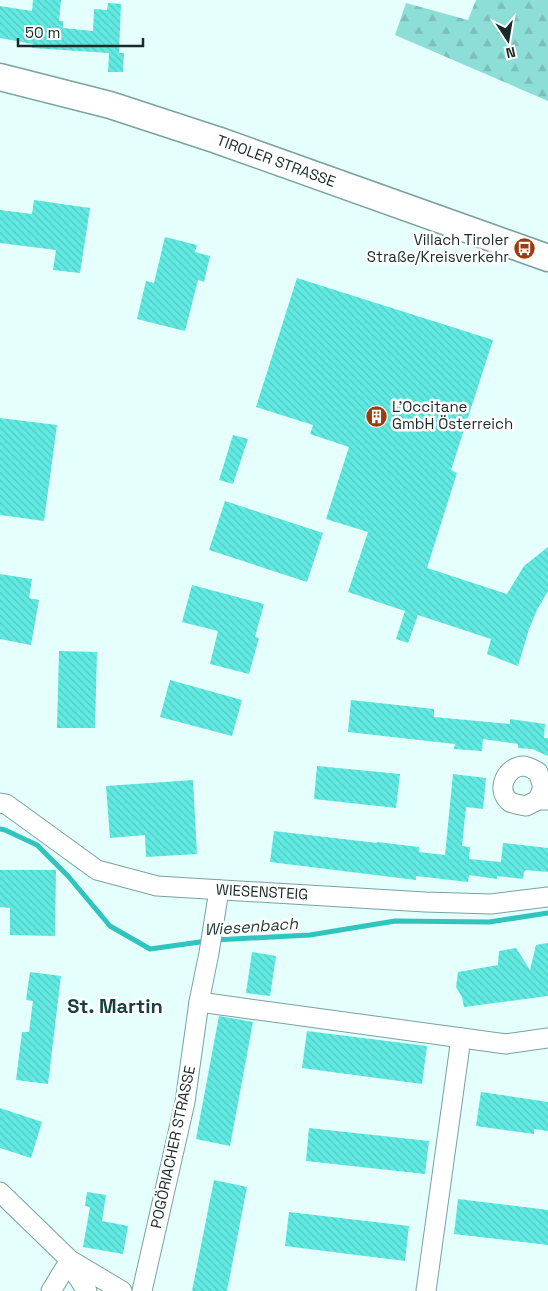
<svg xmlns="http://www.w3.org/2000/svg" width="548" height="1291" font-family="'Space Grotesk',sans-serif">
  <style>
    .forest { fill: url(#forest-firs) }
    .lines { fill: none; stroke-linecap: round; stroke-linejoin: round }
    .stream { stroke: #2fc5be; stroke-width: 5 }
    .building { fill: url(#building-back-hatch) }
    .minor-casing { stroke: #78a39f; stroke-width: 21 }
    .secondary-casing { stroke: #78a39f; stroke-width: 29 }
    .minor { stroke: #fff; stroke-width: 19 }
    .secondary { stroke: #fff; stroke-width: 26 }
    .labels { text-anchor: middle; stroke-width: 5; stroke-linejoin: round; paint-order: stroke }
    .street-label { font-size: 15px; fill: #192a29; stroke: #fff }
    .poi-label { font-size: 15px; fill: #192a29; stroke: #fff; text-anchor: end }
    .water-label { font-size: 16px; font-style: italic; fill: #233b39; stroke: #fff }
    .district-label { font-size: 20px; font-weight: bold; fill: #17413e; stroke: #fff }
  </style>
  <defs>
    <pattern id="forest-firs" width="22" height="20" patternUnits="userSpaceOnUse" patternTransform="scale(1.25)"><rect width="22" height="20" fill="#8eded8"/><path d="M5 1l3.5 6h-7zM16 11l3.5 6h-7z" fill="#7abfb9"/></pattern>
    <pattern id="building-back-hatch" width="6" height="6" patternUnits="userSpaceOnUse" patternTransform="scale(1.25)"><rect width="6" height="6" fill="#60eae2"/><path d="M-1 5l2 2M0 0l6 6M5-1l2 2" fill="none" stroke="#53c9c2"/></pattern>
  </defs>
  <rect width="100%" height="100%" fill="#e4fffc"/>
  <polygon class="forest" points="476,0 548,0 548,101 395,35 406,3 468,20"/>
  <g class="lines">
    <g class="stream">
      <polyline points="0,829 5,830 37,845 68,876 110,926 150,949 207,941"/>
      <polyline points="215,940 310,935 395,921 489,922 548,913"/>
    </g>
  </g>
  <g class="building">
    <polygon points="33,0 61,0 59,21 63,21 63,28 93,31 94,9 107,10 108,3 121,4 119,53 124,53 123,72 108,72 109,53 32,48 33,44 0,38 0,6 32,11"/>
    <polygon points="34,200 90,208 80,273 53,270 56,250 0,243 0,210 32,214"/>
    <polygon points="165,237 197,245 195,252 210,256 204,282 198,280 185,331 137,319 146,281 154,283"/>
    <polygon points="297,278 493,340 451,470 457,473 427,568 507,594 524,566 548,547 548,591 537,610 529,629 518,666 487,654 491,639 418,615 408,643 396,639 405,611 348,592 368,532 326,519 349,447 310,434 313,425 256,407"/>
    <polygon points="0,418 57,425 44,521 0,515"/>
    <polygon points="233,435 248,439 233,484 219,480"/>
    <polygon points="225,501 323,533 307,582 209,550"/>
    <polygon points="0,574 32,579 29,598 39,600 31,645 0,639"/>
    <polygon points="192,585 264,604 255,637 259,638 249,674 210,664 218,631 182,622"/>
    <polygon points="59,651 97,652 95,728 57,728"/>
    <polygon points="170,680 242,700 232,736 160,717"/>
    <polygon points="351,700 434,709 434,717 510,724 510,719 545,724 544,738 548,738 548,756 532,749 518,748 518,744 483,739 482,751 454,749 455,744 348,732"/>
    <polygon points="317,766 400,774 396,808 314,799"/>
    <polygon points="453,774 486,778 483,809 466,807 462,846 470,847 469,859 501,862 503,843 548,848 548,872 526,870 524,872 523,879 497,876 497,879 469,875 468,882 416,876 416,880 270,862 274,831 377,843 377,842 419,847 419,852 445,855"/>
    <polygon points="193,780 197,854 146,857 145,835 110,838 106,786"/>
    <polygon points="0,870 56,870 55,936 10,935 10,908 0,907"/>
    <polygon points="548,943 548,996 464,1007 462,997 456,987 458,972 498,965 499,951 516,948 530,970 536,945"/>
    <polygon points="252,952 276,956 270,996 246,993"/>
    <polygon points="30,972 61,976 48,1084 16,1080 22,1032 29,1032 33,1001 26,1000"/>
    <polygon points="219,1016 253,1022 230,1146 196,1139"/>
    <polygon points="307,1031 427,1046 422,1084 302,1068"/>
    <polygon points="481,1092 548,1102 548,1131 534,1129 534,1134 476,1126"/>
    <polygon points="0,1108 42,1122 31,1158 0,1148"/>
    <polygon points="309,1128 429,1141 425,1174 306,1161"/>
    <polygon points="214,1180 247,1187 227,1291 192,1291"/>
    <polygon points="87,1192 106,1195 102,1221 128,1226 123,1254 83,1247 90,1207 85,1206"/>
    <polygon points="458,1199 548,1210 548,1245 454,1234"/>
    <polygon points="289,1212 409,1226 405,1261 285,1246"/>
  </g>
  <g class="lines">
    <defs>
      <g id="minor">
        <path d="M538 800 543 787 538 772C534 770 528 766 523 766 506 767 495 790 510 802 514 804 522 805 526 806L538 800H548"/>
        <polyline points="0,803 6,804 97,870 157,886 425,902 491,904 548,897"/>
        <polyline points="199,1002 506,1044 548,1038"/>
        <polyline points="0,1192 70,1260 122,1291"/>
        <polyline points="77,1265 77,1276 87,1291"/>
        <polyline points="51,1291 70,1260"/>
        <polyline points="142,1291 185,1102 199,1002 209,953 219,890"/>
        <polyline points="426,1291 461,1038"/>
      </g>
      <polyline id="secondary" points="0,77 110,105 217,140 548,258"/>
    </defs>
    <use href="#minor" class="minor-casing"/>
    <use href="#secondary" class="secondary-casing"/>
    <use href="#minor" class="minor"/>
    <use href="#secondary" class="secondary"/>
  </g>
  <defs>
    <symbol id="bus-disc" viewBox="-11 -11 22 22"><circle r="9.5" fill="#9f390e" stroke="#fff"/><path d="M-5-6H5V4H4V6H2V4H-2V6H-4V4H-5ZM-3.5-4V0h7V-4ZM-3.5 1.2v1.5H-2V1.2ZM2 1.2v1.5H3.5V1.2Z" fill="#fff"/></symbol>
    <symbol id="building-disc" viewBox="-11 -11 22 22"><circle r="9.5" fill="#9f390e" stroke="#fff"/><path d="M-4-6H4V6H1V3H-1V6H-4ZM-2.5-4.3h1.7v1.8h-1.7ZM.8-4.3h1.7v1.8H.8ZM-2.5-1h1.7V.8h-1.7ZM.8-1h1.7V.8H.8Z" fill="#fff"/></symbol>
  </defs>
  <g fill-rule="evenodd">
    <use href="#bus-disc" x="512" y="236" width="25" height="25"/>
    <use href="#building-disc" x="364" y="404" width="25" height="25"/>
  </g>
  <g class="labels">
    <g class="street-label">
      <text transform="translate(276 161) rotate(20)" y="5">TIROLER STRASSE</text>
      <text transform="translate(262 892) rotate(3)" y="5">WIESENSTEIG</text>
      <text transform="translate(173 1147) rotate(-78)" y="5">POGÖRIACHER STRASSE</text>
    </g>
    <g class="poi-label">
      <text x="509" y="245">Villach Tiroler<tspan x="509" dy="17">Straße/Kreisverkehr</tspan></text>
      <text x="392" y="412" text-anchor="start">L'Occitane<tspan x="392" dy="17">GmbH Österreich</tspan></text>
    </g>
    <g class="water-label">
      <text transform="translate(251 926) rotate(-4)" y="6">Wiesenbach</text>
    </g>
    <g class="district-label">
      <text x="115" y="1013">St. Martin</text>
    </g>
  </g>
  <g transform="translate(508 40) rotate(168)" stroke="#ffffff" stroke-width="4" paint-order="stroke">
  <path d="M0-4L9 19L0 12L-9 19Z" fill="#192a29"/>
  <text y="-8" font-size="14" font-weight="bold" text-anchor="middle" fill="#192a29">N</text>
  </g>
  <path d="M18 38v8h125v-8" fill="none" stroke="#192a29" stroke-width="2.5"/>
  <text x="25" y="38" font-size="15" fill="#192a29" stroke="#ffffff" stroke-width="4" paint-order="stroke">50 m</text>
</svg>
